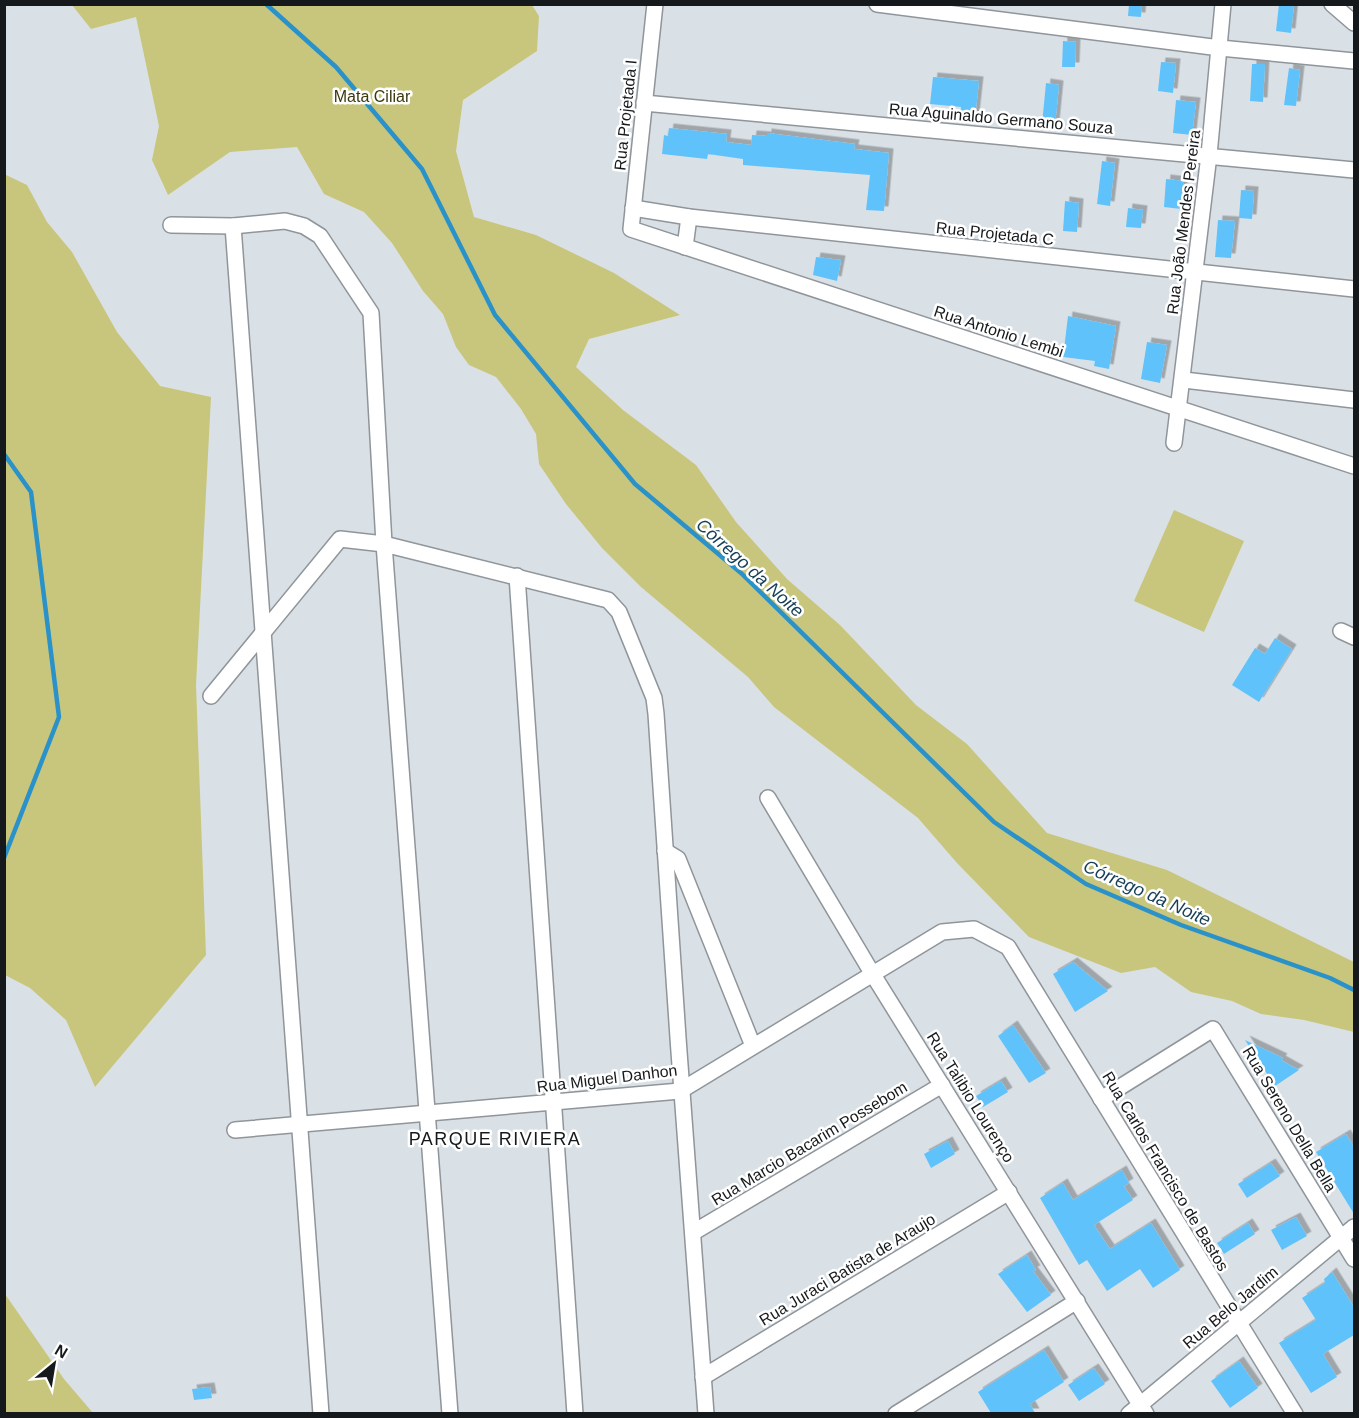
<svg xmlns="http://www.w3.org/2000/svg" width="1359" height="1418" font-family="Helvetica,sans-serif">
  <style>
    .green { fill: #c8c67d }
    .lines { fill: none; stroke-linecap: round; stroke-linejoin: round }
    .stream { stroke: #2a92c9; stroke-width: 4.5 }
    .building { fill: #61c2fb; filter: url(#shadow) }
    .street-casing { stroke: #8f959a; stroke-width: 18 }
    .street { stroke: #fff; stroke-width: 15 }
    .labels { text-anchor: middle; stroke-width: 5; stroke-linejoin: round; paint-order: stroke }
    .park-label { font-size: 16px; fill: #3a380d; stroke: #fff }
    .street-label { font-size: 16px; fill: #16191b; stroke: #fff }
    .water-label { font-size: 18px; font-style: italic; fill: #163f57; stroke: #fff }
    .neighbourhood-label { font-size: 18px; letter-spacing: 1.5px; fill: #16191b; stroke: #fff }
  </style>
  <defs>
    <filter id="shadow"><feDropShadow dx="4.5" dy="-4.5" stdDeviation="0" flood-color="#0004"/></filter>
  </defs>
  <rect width="100%" height="100%" fill="#dae1e6"/>
  <g class="green">
    <polygon points="72,5 532,5 539,16 537,51 463,100 456,151 474,217 536,235 614,273 680,315 589,339 576,367 623,410 696,465 736,522 787,579 840,625 916,705 967,744 1047,833 1167,870 1354,962 1354,1032 1304,1020 1261,1014 1232,1001 1191,992 1155,967 1121,973 1029,937 957,863 918,818 774,707 748,677 641,587 602,548 566,504 539,464 536,434 521,409 496,377 469,365 456,347 443,314 423,291 392,243 364,212 324,194 297,147 230,152 168,195 152,160 159,126 136,17 91,29"/>
    <polygon points="4,174 27,185 47,222 72,252 117,332 160,386 211,397 196,685 206,955 95,1087 66,1020 30,988 5,975"/>
    <polygon points="1174,510 1244,541 1204,632 1134,601"/>
    <polygon points="5,1294 64,1379 93,1413 5,1413"/>
  </g>
  <g class="lines">
    <g class="stream">
      <polyline points="266,4 336,67 422,169 495,315 635,484 741,573 994,822 1086,884 1181,925 1330,978 1354,990"/>
      <polyline points="4,454 31,492 59,717 4,858"/>
    </g>
  </g>
  <g class="building">
    <polygon points="1129,4 1142,4 1141,17 1128,16"/>
    <polygon points="1279,4 1294,4 1291,33 1276,31"/>
    <polygon points="1063,41 1076,42 1075,67 1062,67"/>
    <polygon points="1161,62 1176,63 1173,93 1158,91"/>
    <polygon points="1252,64 1265,64 1263,102 1250,101"/>
    <polygon points="1289,68 1300,70 1296,106 1284,105"/>
    <polygon points="933,77 979,81 975,117 960,116 961,107 930,104"/>
    <polygon points="1046,83 1059,85 1055,125 1042,124"/>
    <polygon points="1176,100 1196,102 1192,135 1173,133"/>
    <polygon points="669,128 727,134 726,142 751,145 752,135 767,136 767,133 855,144 854,149 889,153 884,211 866,210 870,175 743,165 743,159 708,154 707,159 662,154 664,135 668,136"/>
    <polygon points="1102,161 1115,163 1110,206 1097,204"/>
    <polygon points="1166,179 1184,181 1181,209 1164,207"/>
    <polygon points="1241,190 1254,191 1252,219 1239,218"/>
    <polygon points="1065,201 1079,203 1077,232 1063,231"/>
    <polygon points="1128,208 1143,210 1141,228 1126,227"/>
    <polygon points="1218,220 1235,221 1231,258 1215,257"/>
    <polygon points="816,257 841,260 837,281 813,275"/>
    <polygon points="1068,316 1116,326 1109,369 1094,366 1095,361 1063,357"/>
    <polygon points="1147,342 1167,345 1160,383 1141,379"/>
    <polygon points="1275,638 1292,649 1259,702 1232,685 1255,648 1265,654"/>
    <polygon points="1073,962 1108,991 1075,1012 1053,974"/>
    <polygon points="1013,1025 1046,1073 1029,1083 998,1036"/>
    <polygon points="1245,1040 1283,1058 1281,1060 1299,1070 1275,1086"/>
    <polygon points="1001,1081 1008,1092 983,1107 976,1096"/>
    <polygon points="1346,1134 1354,1147 1354,1214 1316,1152"/>
    <polygon points="948,1141 955,1154 931,1168 924,1154"/>
    <polygon points="1271,1163 1280,1176 1247,1198 1238,1184"/>
    <polygon points="1122,1170 1129,1183 1124,1186 1133,1200 1094,1225 1110,1249 1151,1223 1180,1270 1153,1288 1140,1269 1107,1291 1087,1260 1079,1265 1040,1198 1063,1183 1073,1200"/>
    <polygon points="1296,1217 1307,1236 1282,1250 1271,1230"/>
    <polygon points="1248,1223 1255,1234 1224,1254 1217,1243"/>
    <polygon points="1027,1255 1036,1270 1033,1271 1051,1295 1027,1312 998,1274"/>
    <polygon points="1332,1272 1354,1307 1354,1335 1323,1354 1337,1377 1311,1393 1279,1343 1316,1320 1302,1298 1325,1283 1324,1279"/>
    <polygon points="1044,1350 1064,1382 1030,1404 1035,1413 991,1413 978,1392"/>
    <polygon points="1239,1361 1258,1388 1230,1408 1211,1381"/>
    <polygon points="1094,1368 1105,1384 1079,1401 1068,1385"/>
    <polygon points="210,1387 212,1398 194,1400 192,1389"/>
  </g>
  <g class="lines">
    <defs>
      <g id="street">
        <polyline points="655,4 631,229 1354,466"/>
        <polyline points="877,4 1220,48 1354,61"/>
        <polyline points="1332,4 1354,23"/>
        <polyline points="644,103 1354,170"/>
        <polyline points="633,208 689,217 1354,289"/>
        <polyline points="171,225 233,226 285,221 304,226 320,236 371,313 384,544 450,1414"/>
        <polyline points="233,226 321,1414"/>
        <polyline points="685,247 689,217"/>
        <polyline points="1184,380 1354,400"/>
        <polyline points="1174,443 1209,155 1223,4"/>
        <polyline points="517,576 575,1414"/>
        <polyline points="1341,631 1354,637"/>
        <path d="M211 696 340 539 384 544 608 600 619 612 654 698 656 714C671 948 688 1180 706 1414"/>
        <polyline points="768,798 872,973 1146,1414"/>
        <polyline points="665,851 678,859 753,1046"/>
        <polyline points="1101,1099 1213,1029 1354,1259"/>
        <polyline points="235,1130 680,1091 942,932 974,929 1008,947 1295,1414"/>
        <polyline points="694,1232 942,1085"/>
        <polyline points="703,1377 1009,1192"/>
        <polyline points="896,1414 1077,1301"/>
        <polyline points="1129,1414 1354,1227"/>
      </g>
    </defs>
    <use href="#street" class="street-casing"/>
    <use href="#street" class="street"/>
  </g>
  <g class="labels">
    <g class="park-label">
      <text x="372" y="102">Mata Ciliar</text>
    </g>
    <g class="street-label">
      <text transform="translate(625 115) rotate(-84)" y="6">Rua Projetada I</text>
      <text transform="translate(1001 118) rotate(5)" y="6">Rua Aguinaldo Germano Souza</text>
      <text transform="translate(1183 222) rotate(-83)" y="6">Rua João Mendes Pereira</text>
      <text transform="translate(995 233) rotate(6)" y="6">Rua Projetada C</text>
      <text transform="translate(999 331) rotate(18)" y="6">Rua Antonio Lembi</text>
      <text transform="translate(607 1078) rotate(-7)" y="6">Rua Miguel Danhon</text>
      <text transform="translate(971 1097) rotate(58)" y="6">Rua Talibio Lourenço</text>
      <text transform="translate(1290 1119) rotate(59)" y="6">Rua Sereno Della Bella</text>
      <text transform="translate(809 1143) rotate(-31)" y="6">Rua Marcio Bacarim Possebom</text>
      <text transform="translate(1166 1171) rotate(59)" y="6">Rua Carlos Francisco de Bastos</text>
      <text transform="translate(847 1269) rotate(-31)" y="6">Rua Juraci Batista de Araujo</text>
      <text transform="translate(1230 1307) rotate(-40)" y="6">Rua Belo Jardim</text>
    </g>
    <g class="water-label">
      <text transform="translate(750 568) rotate(42)" y="6">Córrego da Noite</text>
      <text transform="translate(1147 893) rotate(24)" y="6">Córrego da Noite</text>
    </g>
    <g class="neighbourhood-label">
      <text x="495" y="1145">PARQUE RIVIERA</text>
    </g>
  </g>
  <rect width="1359" height="1418" fill="none" stroke="#16191b" stroke-width="12"/>
  <g transform="translate(54 1364) rotate(30)" stroke="#ffffff" stroke-width="4.5" paint-order="stroke">
  <path d="M0-4.5L10 22L0 15L-10 22Z" fill="#16191b"/>
  <text y="-9" font-size="16" font-weight="bold" text-anchor="middle" fill="#16191b">N</text>
  </g>
</svg>
